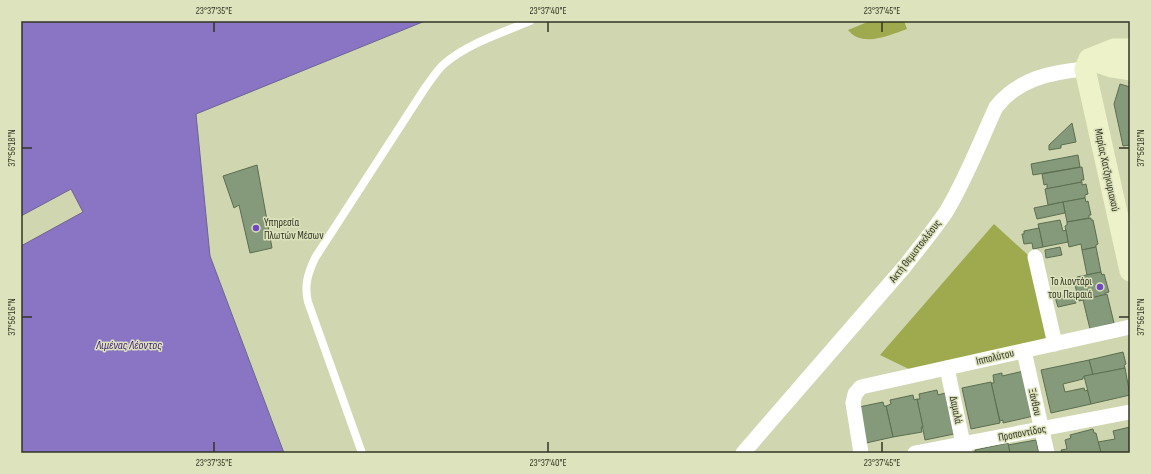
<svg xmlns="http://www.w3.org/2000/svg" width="1151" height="474" viewBox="0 0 1151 474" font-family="'Sofia Sans Condensed',sans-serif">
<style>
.green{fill:#9fa94d}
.water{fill:#8975c4;stroke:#6f6294}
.building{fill:#859a7a;stroke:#5b6e50}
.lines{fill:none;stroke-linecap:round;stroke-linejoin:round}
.lane{stroke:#fff;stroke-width:8}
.street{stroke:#fff;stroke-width:15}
.secondary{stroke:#eef2c9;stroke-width:21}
.ticks{fill:none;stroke:#323425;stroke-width:1.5}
.poi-dot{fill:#7048c1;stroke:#dde3bc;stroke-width:1.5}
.labels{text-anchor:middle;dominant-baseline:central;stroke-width:3;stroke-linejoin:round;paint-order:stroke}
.street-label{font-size:11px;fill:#323425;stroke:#dde3bc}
.poi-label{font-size:11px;fill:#323425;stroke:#dde3bc;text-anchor:start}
.water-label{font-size:12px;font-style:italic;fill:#3f1a79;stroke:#dde3bc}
.neatline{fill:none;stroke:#323425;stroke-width:1.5}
.ticks-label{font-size:10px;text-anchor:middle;fill:#323425}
</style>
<rect width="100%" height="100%" fill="#d0d6af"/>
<g class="green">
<path d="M870,21H904L907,29C890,35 862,48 848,30Z"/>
<polygon points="994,224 1028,255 1048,339 913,371 880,355"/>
</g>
<polygon class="water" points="21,21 425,21 196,114 210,256 284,453 21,453 21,246 83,212 71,189 21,216"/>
<g class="building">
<polygon points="1120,84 1130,87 1130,145 1123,146 1114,104"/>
<polygon points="1072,123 1076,142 1061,145 1061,148 1049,150 1049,145"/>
<polygon points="1078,155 1080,167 1033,175 1031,164"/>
<polygon points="257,165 272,248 250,253 239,205 234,208 223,176"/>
<polygon points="1082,167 1084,180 1081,180 1082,182 1047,189 1047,184 1044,185 1042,174"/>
<polygon points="1082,182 1082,185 1086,184 1088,194 1085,195 1085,198 1048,205 1045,189"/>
<polygon points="1085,198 1086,202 1088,201 1091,215 1089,215 1089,218 1067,222 1063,202"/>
<polygon points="1063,202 1065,213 1037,219 1034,208"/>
<polygon points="1091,218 1091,220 1093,220 1098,244 1096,245 1096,247 1082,250 1081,244 1069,247 1065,226 1067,225 1067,222"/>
<polygon points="1060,220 1063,231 1066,230 1068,242 1043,247 1038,224"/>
<polygon points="1039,228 1043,247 1033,249 1032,243 1024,244 1022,234 1024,234 1024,231"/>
<polygon points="1060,247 1062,255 1046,258 1045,250"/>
<polygon points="1096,247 1101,272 1087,275 1082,250"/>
<polygon points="1101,272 1102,275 1104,274 1109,292 1105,293 1105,295 1079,301 1074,281 1077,280 1077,277"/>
<polygon points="1073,293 1076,303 1058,307 1055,297"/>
<polygon points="1107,294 1114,323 1090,329 1083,300"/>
<polygon points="1123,352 1126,364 1124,365 1125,368 1093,375 1089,360"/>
<polygon points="1089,360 1093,375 1083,377 1083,379 1063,384 1065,392 1084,388 1085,391 1088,390 1091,404 1051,413 1041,370"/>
<polygon points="1125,368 1130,395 1091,404 1084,376"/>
<polygon points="1024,371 1034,416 1003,423 1003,420 1000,421 991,383 994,383 993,375 1002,373 1002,376"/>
<polygon points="991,382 1000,423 971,429 962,388"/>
<polygon points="937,390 938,395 945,393 954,434 925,440 917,399 920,399 919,394"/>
<polygon points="913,395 914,400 917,399 923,427 921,427 922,432 893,437 886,406 891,404 890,400"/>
<polygon points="883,402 884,406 886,406 893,437 866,443 859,407"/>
<polygon points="1130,427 1130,453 1101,453 1098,442 1115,439 1113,431"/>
<polygon points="1093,429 1094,433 1096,433 1101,453 1062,453 1061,450 1067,449 1065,440 1071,438 1070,435"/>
<polygon points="1036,440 1039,453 1010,453 1008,445"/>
<polygon points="1008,443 1010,453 976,453 975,450"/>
</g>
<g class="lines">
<path class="lane" d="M362,453L308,302C304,285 308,273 315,258L425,88C431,80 437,70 444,64C468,43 502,33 530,21"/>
<g class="street">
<polyline points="1035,257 1055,344"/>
<polyline points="1024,351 1047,453"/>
<polyline points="947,368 965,453"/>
<path d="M743,453L905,266C919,248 933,231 946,212C966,179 980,142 996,107C1018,79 1051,72 1085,69"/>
<polyline points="861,453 853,403 855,394 861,387 1130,327"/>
<polyline points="915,453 1130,412"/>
</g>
<g class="secondary">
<polyline points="1130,49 1114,49 1089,59 1085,69 1130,271"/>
<polyline points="1089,59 1111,67 1130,70"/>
</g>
</g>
<path class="ticks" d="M214,22V32M548,22V32M882,22V32M22,148H32M1119,148H1129M22,317H32M1119,317H1129M214,442V452M548,442V452M882,442V452"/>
<g class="poi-dot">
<circle cx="256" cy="228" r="4"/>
<circle cx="1100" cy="287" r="4"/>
</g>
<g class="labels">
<g class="street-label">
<text transform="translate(1107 170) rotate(78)">Μαρίας Χατζηκυριακού</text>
<text transform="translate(915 251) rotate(-52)">Ακτή Θεμιστοκλέους</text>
<text transform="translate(995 357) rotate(-13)">Ιππολύτου</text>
<text transform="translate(1035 402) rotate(77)">Ξάνθου</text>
<text transform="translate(956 410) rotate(78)">Δαμαλά</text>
<text transform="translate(1022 433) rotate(-11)">Προποντίδος</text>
</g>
<g class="poi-label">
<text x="264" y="222">Υπηρεσία<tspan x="264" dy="13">Πλωτών Μέσων</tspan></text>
<text x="1092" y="281" text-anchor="end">Το λιοντάρι<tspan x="1092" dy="13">του Πειραιά</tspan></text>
</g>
<g class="water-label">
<text x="129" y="345">Λιμένας Λέοντος</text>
</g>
</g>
<rect width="1151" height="474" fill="none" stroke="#dde3bc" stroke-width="44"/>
<rect x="22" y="22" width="1107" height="430" class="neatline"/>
<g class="ticks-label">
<text x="214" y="14">23°37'35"E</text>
<text x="548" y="14">23°37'40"E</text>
<text x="882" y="14">23°37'45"E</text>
<text transform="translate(11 148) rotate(-90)" y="4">37°56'18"N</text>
<text transform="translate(1140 148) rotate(-90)" y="4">37°56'18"N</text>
<text transform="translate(11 317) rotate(-90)" y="4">37°56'16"N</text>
<text transform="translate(1140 317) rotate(-90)" y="4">37°56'16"N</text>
<text x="214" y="466">23°37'35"E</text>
<text x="548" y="466">23°37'40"E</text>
<text x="882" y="466">23°37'45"E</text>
</g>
</svg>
